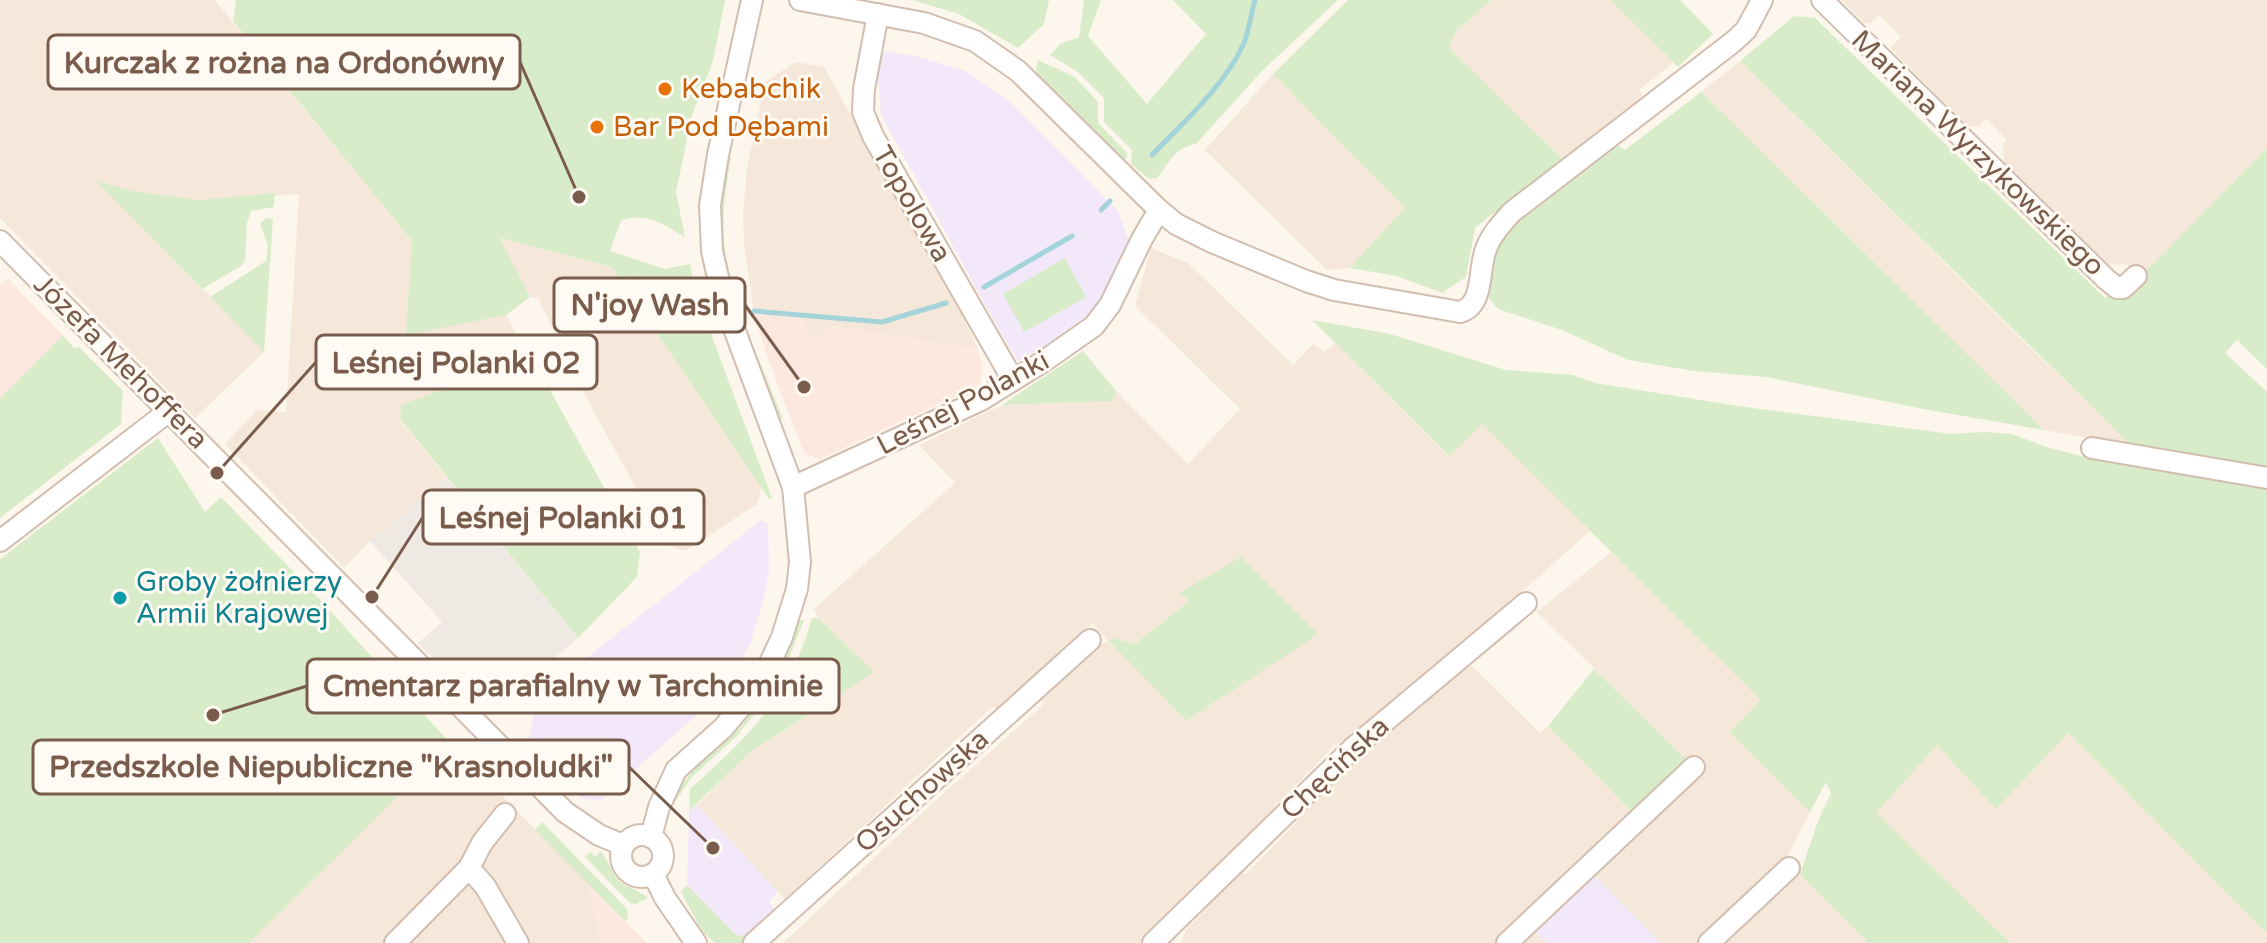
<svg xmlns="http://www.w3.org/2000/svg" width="2267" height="943" viewBox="0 0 2267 943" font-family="'Varela Round',sans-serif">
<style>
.residential{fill:#f5e8da;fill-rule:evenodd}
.commercial{fill:#fde8e0}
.industrial{fill:#efe9e4}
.education{fill:#f3e8fa}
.green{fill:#d8ecc9}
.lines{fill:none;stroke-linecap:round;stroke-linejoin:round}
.stream{stroke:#a5d3da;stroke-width:5}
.minor-casing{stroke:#d1beb0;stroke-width:24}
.minor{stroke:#fff;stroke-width:20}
.food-dot{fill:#e8710a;stroke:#fffaf3;stroke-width:3}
.culture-dot{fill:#0f9aa8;stroke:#fffaf3;stroke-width:3}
.labels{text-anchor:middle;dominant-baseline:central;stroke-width:6;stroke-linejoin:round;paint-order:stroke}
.food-label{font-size:28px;fill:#c56008;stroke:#fffaf3;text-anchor:start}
.street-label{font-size:28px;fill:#7a5c4d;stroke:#fffaf3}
.culture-label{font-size:28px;fill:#0d838f;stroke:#fffaf3;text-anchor:start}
.leader{fill:none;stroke:#7a5c4d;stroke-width:3}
.callout-dot{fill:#7a5c4d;stroke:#fffaf3;stroke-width:3}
.callout{fill:#fffaf3;stroke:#7a5c4d;stroke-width:3}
.callout-label{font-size:30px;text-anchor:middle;font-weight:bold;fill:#7a5c4d}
</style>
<rect width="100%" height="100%" fill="#fdf6ec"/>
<g class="residential">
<polygon points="0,0 215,0 412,241 407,334 506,315 524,349 531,356 401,406 400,420 447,478 370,541 344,568 225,444 257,410 286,412 299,194 200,200 132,191 97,181 264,352 195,418 0,218"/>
<polygon points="1491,0 1610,0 1673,63 1639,90 1643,96 1562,159 1449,48 1456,31"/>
<polygon points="1841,0 2265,0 2267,2 2267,148 2139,278 2126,264 2107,265 2004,162 2003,144 2007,140 1986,119 1979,126 1967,126 1892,50 1891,47 1901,37 1879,15 1870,23 1864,23"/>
<polygon points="1740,61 2010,328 2132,446 2044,430 1989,377 1701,92"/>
<polygon points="796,62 824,67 958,307 978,349 833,326 816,343 754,313 744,244 743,214 747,168 765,82"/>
<polygon points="1273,74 1405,208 1349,268 1327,270 1205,150"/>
<polygon points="499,238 612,267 760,484 761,490 757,504 685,551 668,546 556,343 557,336 538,298 530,297"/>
<path d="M1151,248L1188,263L1293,365L1313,344L1324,352L1335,343L1448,456L1482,423L1590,531L1519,594L1342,743L1336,744L1141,943H783L936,800L1044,704L1038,696L1092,649L1108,641L1093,623L996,709L992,707L785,899L778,892L697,805L752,751L874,672L818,618L814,609L955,483L919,445L1002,405L1113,401L1116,391L1188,464L1240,409L1135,306ZM1180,594L1317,633L1186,721L1113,638L1135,644L1189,601Z"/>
<polygon points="1611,552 1762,700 1729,732 1810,812 1786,859 1696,943 1522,943 1702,775 1537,612"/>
<polygon points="1469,663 1540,733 1548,726 1633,813 1496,943 1181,943 1186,930 1241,872 1245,875 1298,821 1294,817 1356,756"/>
<polygon points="2068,733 2267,933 2267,943 2010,943 1875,813 1937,745 1996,808"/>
<polygon points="451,744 588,883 601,943 248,943"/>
<polygon points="1800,874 1869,943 1726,943"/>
</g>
<g class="commercial">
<polygon points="8,279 63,335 0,398 0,285"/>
<polygon points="754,313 802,318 816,342 818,337 832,326 978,349 983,368 980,385 820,459 804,453 767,356"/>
<polygon points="588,883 609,905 647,943 601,943"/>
</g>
<polygon class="industrial" points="447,478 578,638 506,698 486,704 454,679 418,643 442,622 370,541"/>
<g class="education">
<polygon points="882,51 919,57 965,71 1008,100 1118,211 1128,239 1132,242 1102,304 1086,322 1018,361 998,328 881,115 878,79"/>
<polygon points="761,520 768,524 769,572 763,601 751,641 727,688 601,800 583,799 574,790 566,792 526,750 534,713 541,694"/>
<polygon points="697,805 778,892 769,901 775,910 749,936 736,935 687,885 689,811"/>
<polygon points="1595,876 1661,943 1547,943 1535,932"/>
</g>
<g class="green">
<path d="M236,0H725L713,61L692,115L676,192L685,237C663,225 646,211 621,221L610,251L665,269L690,264L694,288L706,321L700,324L703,334L710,331L772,498L769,499L612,267L500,238L530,297L506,315L406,335L412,241L233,21Z"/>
<polygon points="912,0 1049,0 1044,24 1018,48 959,14"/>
<path d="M1084,0H1101L1088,36L1147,104L1206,34L1173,0H1338L1262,71L1196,144C1175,147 1169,163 1157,178L1149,179L1131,164L1132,150L1104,122V98L1078,72L1050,55L1060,44L1079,37Z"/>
<polygon points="1348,0 1491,0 1456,31 1449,48 1562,159 1475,228 1466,277 1442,293 1397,276 1349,268 1405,208 1273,74"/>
<polygon points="1610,0 1680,0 1713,34 1678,67"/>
<polygon points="1794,16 1815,18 2105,298 2108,294 2133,291 2139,278 2267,148 2267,369 2237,340 2225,353 2267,392 2267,470 2132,446 1740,61"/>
<polygon points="1038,60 1075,77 1098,102 1098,123 1127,153 1125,165 1037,76 1036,67"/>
<path d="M1701,92L2044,430L1923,409L1766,377L1694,371L1628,360L1562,330L1498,309L1489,299C1489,283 1490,266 1497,251C1515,211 1582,171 1617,145L1625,150Z"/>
<path d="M729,156L731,157C726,188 721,217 725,249C732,303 763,367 783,419H781C770,400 763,377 755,356C732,294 703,221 729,156Z"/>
<polygon points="95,180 132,191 200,200 275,193 274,207 251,211 247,223 245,261 241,266 202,289"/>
<polygon points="266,218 273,219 264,352 210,297 266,261 268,245 260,224"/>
<polygon points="1065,258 1086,297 1024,332 1003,294"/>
<polygon points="1312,320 1390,334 1506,370 1573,375 1595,383 1738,406 1951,434 1985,432 2012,434 2049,448 2089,458 2267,489 2267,933 2068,733 1996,809 1937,745 1876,813 2010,943 1869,943 1800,874 1818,821 1831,793 1826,782 1810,812 1729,732 1761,700 1482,424 1449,456"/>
<polygon points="63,335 74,348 79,347 123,391 121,424 0,518 0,398"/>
<polygon points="1083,351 1116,391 1113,401 1002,405"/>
<polygon points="531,356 640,552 637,577 578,638 400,419 401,405"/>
<polygon points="158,438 205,512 221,497 313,592 451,744 249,943 0,943 0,559"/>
<polygon points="1241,557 1318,634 1186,721 1109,641 1113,638 1135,644 1189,601 1180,593"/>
<path d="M812,618H818L874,672L752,751L689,811L690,789C750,734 788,701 812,618Z"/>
<path d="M800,620H804L785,668L764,702L737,736L692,777L673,805C683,769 719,751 742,725C769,693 786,659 800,620Z"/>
<polygon points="1594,669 1688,761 1633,813 1548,726"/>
<polygon points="542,822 627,909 628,917 625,921 535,830"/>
<path d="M600,851C609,860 610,871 618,880C627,888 639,890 648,898L636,904L630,903L585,857L590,852L596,857Z"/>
<polygon points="687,885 736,935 749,936 742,943 715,943 702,931 681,892"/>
</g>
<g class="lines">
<g class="stream">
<path d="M1152,155C1183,123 1226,84 1244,43C1249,30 1251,14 1255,0"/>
<polyline points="1101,210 1110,201"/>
<polyline points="638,279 685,286"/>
<polyline points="984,287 1072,236"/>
<polyline points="754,311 882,322 946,303"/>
</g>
<defs>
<g id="minor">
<path d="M800,0L924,23L975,41L1018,71L1159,210L1176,224L1212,242L1306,281L1334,290L1460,312C1485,305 1478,268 1486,249C1491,235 1502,223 1512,212L1733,42L1746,30L1762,0"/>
<polyline points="1822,0 2106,279 2117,288 2123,288 2136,276"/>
<polyline points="878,14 864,89 863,112 873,136 1013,380"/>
<polyline points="0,241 565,812 599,835 623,845"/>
<polyline points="2092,448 2267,478"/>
<polyline points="793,487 981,400 1044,361 1094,326 1110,305 1142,239 1159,210"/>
<polyline points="0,541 169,411"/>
<circle cx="642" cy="856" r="21"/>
<polyline points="651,837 659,807 676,770 723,728 760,684 782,637 797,589 800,562 793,487 723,299 712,251 710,205 718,155 752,0"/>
<polyline points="469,868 485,886 518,943"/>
<polyline points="653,874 665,898 696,943"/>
<polyline points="395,943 469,868 482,843 505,814"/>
<polyline points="754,943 1090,640"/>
<polyline points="1153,943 1353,748 1526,603"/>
<polyline points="1507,943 1694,767"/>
<polyline points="1709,943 1789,868"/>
</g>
</defs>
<use href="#minor" class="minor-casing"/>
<use href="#minor" class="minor"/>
</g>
<g class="food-dot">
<circle cx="665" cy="89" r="8"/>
<circle cx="597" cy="127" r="8"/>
</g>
<circle class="culture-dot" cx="120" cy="598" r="8"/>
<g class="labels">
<g class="food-label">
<text x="681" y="89">Kebabchik</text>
<text x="613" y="127">Bar Pod Dębami</text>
</g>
<g class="street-label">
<text transform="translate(1978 153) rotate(44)">Mariana Wyrzykowskiego</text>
<text transform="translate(912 204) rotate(60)">Topolowa</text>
<text transform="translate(121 362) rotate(45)">Józefa Mehoffera</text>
<text transform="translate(963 403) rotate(-28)">Leśnej Polanki</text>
<text transform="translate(1335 768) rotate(-43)">Chęcińska</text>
<text transform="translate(922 791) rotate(-42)">Osuchowska</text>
</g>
<g class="culture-label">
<text x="136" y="582">Groby żołnierzy<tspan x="136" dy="32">Armii Krajowej</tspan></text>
</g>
</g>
<path class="leader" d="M579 197L520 62M804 387L745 305M217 473L316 362M372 597L423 517M213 715L307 686M713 848L629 767"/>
<g class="callout-dot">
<circle cx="579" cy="197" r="8"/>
<circle cx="804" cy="387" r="8"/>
<circle cx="217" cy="473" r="8"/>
<circle cx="372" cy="597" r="8"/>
<circle cx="213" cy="715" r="8"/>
<circle cx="713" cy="848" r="8"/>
</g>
<g class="callout">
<rect x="48" y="35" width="472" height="54" rx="8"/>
<rect x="554" y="278" width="191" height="54" rx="8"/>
<rect x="316" y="335" width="281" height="54" rx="8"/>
<rect x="423" y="490" width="281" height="54" rx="8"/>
<rect x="307" y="659" width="532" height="54" rx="8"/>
<rect x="33" y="740" width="596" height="54" rx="8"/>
</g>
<g class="callout-label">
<text x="284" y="73">Kurczak z rożna na Ordonówny</text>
<text x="650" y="315">N'joy Wash</text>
<text x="456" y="373">Leśnej Polanki 02</text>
<text x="563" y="528">Leśnej Polanki 01</text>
<text x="573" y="696">Cmentarz parafialny w Tarchominie</text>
<text x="331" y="777">Przedszkole Niepubliczne "Krasnoludki"</text>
</g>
</svg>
